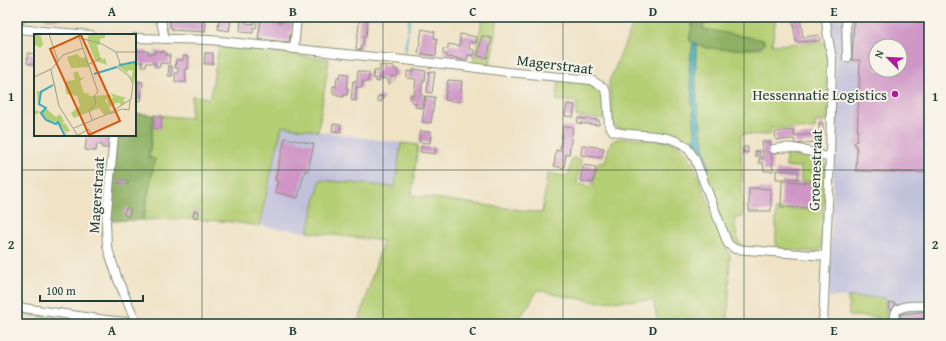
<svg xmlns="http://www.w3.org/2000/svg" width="946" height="341" viewBox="0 0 946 341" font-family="'Gentium Book Plus',serif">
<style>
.industrial{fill:#c2c1dc;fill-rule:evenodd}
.green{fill:#b4ce73;stroke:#6a8654}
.forest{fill:#8fb165;stroke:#57774c}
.water{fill:#3caaba;stroke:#2e7477}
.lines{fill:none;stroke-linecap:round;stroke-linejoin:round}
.stream{stroke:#3caaba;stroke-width:2}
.building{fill:#cf95c6;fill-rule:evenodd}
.minor-casing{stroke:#87907c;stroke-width:10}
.minor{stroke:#fff;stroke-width:8}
.grid{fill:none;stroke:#1f3d34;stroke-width:1;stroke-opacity:0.55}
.poi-dot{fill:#b5179e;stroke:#f7f3e8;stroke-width:1.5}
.labels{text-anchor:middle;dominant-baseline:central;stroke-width:4;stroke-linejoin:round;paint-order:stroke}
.street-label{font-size:15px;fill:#1f3d34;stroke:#f7f3e8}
.poi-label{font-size:15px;fill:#1f3d34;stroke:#f7f3e8;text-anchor:end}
.inset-river{fill:none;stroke:#3caaba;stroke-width:2}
.inset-road{fill:none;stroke:#9ca08b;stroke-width:1}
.view{fill:#d45610;fill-opacity:0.15;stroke:#d45610;stroke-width:2}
.inset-edge{fill:none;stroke:#1f3d34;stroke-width:2}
.neatline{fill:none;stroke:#1f3d34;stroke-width:1.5}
.grid-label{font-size:13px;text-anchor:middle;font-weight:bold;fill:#1f3d34}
</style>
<rect width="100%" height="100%" fill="#f7f3e8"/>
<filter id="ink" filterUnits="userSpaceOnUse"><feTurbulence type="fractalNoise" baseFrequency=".025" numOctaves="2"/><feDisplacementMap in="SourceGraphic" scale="8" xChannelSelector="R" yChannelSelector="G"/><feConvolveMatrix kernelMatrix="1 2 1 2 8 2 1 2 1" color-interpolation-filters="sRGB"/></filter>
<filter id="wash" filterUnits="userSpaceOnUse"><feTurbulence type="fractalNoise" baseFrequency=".012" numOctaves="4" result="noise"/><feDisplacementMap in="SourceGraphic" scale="16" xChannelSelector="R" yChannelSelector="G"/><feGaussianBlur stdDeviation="0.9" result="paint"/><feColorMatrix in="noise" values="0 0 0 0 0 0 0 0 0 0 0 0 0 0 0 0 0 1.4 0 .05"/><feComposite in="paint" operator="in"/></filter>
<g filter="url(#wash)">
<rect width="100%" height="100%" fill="#efe2c5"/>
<g class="industrial">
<path d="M831,17H929V324H887L885,298L829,297L836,100L835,58L830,37ZM876,46H900V70H876Z"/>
<polygon points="282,126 401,143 395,187 320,180 308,232 259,226"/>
</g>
<g class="green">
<polygon points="483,17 498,17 490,65 473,63"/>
<path d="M636,17H694L690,35V41L693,42L689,67L695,134C690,147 702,159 709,170C701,128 692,87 697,44L706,48L756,49L762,47L764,44V40L702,29L705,17H776L772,45L825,42L829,55L828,121L815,122V129L771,128L770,135L741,134L743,217L735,218C736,227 735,241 743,247H737L729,241L690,147L623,129L616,127L613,123L609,82Z"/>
<polygon points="219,46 329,59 318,131 282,126 259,226 233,222 191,219 143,220 155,159 149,158 154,115 190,118 192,96 210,98"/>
<path d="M559,80C571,82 597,80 602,93C605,101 605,110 605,119L576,116L577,102L556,100Z"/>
<path d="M638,138L670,142L683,149L688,155L697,173L730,256L728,324H658L653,300L598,302L562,296L538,290L516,324H358L383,241L308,232L320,180L395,187L401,143L418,145L412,195L542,213L547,174L568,176L572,158L581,159L577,184L592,186L598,162L605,163C611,135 611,139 638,138Z"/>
<polygon points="786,150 795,151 823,160 826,163 822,246 820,250 817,252 779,249 776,247 776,209 816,209 816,182 801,181 801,167 786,167"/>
<polygon points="848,297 885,298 887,324 878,324 877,317 849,316"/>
<path d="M17,312C46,315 75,322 105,324H72L36,316L17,315Z"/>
</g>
<g class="forest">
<path d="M694,17H705L703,29L764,40V44C758,51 714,50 705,47C700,46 695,43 690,41V35Z"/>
<polygon points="135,113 154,115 149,158 155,159 143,220 110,221 116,135 135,135"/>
</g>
<path class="water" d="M693,42L697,44C692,87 701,129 709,170L705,171L693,143L695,134L689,67Z"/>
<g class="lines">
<polyline class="stream" points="405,52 410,17"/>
</g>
<g id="blocks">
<g class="building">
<polygon points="45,17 59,17 59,20 45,19"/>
<polygon points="99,17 115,17 115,19 106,19 106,21 99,21"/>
<polygon points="181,17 204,18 204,22 206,23 205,32 172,30 172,28 170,27 170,19 181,20"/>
<polygon points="216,17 227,17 227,19 231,20 229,31 218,29 219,20 216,19"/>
<polygon points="256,17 279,17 278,22 283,22 285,20 293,19 293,23 291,23 292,29 291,34 290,34 289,42 258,39 261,20 256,19"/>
<polygon points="360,17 368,17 366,37 364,36 363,46 361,45 361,50 356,49"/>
<polygon points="792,17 800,17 803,37 819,35 820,41 796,42"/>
<path d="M854,17H929V173L856,171L857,148L854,143L857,141L860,60H852ZM876,46H900V70H876Z"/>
<polygon points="241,19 247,19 246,23 254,24 254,21 257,21 256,28 253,27 253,33 240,32"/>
<polygon points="422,29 435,32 434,38 437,39 436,56 418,53"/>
<polygon points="460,34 477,37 476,43 470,42 469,49 474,50 474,56 468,55 467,60 457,59 457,58 447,57 447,54 443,54 443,49 448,49 448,44 460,46"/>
<polygon points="482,36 492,38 487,58 478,56"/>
<polygon points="137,51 148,51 148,54 155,54 155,51 166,52 166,55 170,55 169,64 160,63 160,67 155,67 155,63 146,63 146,66 142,66 142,62 135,62 135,54 137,54"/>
<polygon points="28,53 35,54 35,65 27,63"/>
<polygon points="205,53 213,53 213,64 204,64"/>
<polygon points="183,56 188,57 188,69 185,69 186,82 175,82 175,73 178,73 178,68 175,68 176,60 183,60"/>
<polygon points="380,65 394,67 395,70 398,70 397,77 391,76 390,84 388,83 388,79 379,78 379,82 375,81 376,79 373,78 374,71 380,71"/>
<polygon points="169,66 172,66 172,76 168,76"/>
<polygon points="413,69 426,71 425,81 423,80 421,96 425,96 423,108 415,107 416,103 412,102 412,100 410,100 411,94 414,95 416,79 407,78 407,71 413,72"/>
<polygon points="358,71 369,73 368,82 362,81 362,88 356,87 356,101 351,100 353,81 357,82"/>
<polygon points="429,71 435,72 432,93 427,92"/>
<polygon points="341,73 349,74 346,88 348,88 347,95 344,95 344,97 338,96 338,94 333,94 333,86 336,87 337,77 340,77"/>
<polygon points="448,80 462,81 460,102 445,100"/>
<polygon points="135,81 143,82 141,101 135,100"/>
<polygon points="378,96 384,97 383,100 381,100 381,102 377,101"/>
<polygon points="426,96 435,97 431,123 422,122"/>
<polygon points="567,104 575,105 573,117 565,116"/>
<polygon points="154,115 162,116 161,129 153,128"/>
<polygon points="578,118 599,120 599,125 577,123"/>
<rect x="819" y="123" width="4" height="8"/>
<polygon points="333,124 341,125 340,132 332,131"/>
<polygon points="563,126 573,127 569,154 566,154 564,168 554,166 556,150 560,151"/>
<polygon points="794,130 794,136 815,134 815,142 795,144 794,139 776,140 775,132"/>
<polygon points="420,131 431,132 430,143 419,142"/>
<polygon points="87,135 102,136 102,135 110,135 110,148 102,148 102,145 97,144 96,151 85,150"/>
<polygon points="285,138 314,144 308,171 305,170 298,198 275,192 278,181 275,180"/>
<polygon points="762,142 770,142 773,171 764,171 763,163 759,163 759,158 763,158"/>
<polygon points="582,145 604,148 602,158 581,155"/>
<polygon points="421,146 436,148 435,154 420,152"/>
<polygon points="743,147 748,147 748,153 743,152"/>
<rect x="755" y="151" width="5" height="5"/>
<polygon points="583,165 596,167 593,183 580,181"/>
<polygon points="776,170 798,171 798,179 776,179"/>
<polygon points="119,180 128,180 128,184 118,183"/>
<polygon points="782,181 815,183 814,208 781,207"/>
<polygon points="749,188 771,189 771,211 749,211"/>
<polygon points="127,207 131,210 128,217 123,214"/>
<polygon points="194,211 199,211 198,218 193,217"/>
<polygon points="889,303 895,303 895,309 890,310"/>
<polygon points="929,311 929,324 901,324 900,314"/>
</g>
</g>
</g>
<g filter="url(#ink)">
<use href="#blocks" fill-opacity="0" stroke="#87907c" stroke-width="1"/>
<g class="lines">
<defs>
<g id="minor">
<polyline points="160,17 165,39"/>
<polyline points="846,17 847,58"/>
<polyline points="17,24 22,17"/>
<polyline points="17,29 91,35"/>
<path d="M135,38L210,40L462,66L508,72L591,80L604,88L607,94L609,125L613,131C636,138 665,131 685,146C689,149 692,155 695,159L728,244L735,249L826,256"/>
<polyline points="294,49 297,17"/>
<polyline points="114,135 106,222 107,246 118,280 137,324"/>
<path d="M774,149C794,144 811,153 830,158"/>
<polyline points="17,307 106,320 136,323"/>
<polyline points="823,324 830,158 832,59 827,31 826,17"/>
<path d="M895,324C895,321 894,317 895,314C898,303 920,306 929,306"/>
</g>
</defs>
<use href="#minor" class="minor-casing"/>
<use href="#minor" class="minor"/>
</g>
</g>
<path class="grid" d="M202,17V324M383,17V324M563,17V324M744,17V324M17,170H929"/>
<circle class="poi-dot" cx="895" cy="94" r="4"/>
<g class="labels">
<g class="street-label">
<text transform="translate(555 64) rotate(7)">Magerstraat</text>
<text transform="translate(815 170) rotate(-88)">Groenestraat</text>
<text transform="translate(96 195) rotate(-86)">Magerstraat</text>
</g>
<g class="poi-label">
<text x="887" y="94">Hessennatie Logistics</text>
</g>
</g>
<g transform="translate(34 34)">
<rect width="102" height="102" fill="#efe2c5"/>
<path d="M0,0L7,2L9,11L6,14L0,10ZM49,0H71V4L66,5V11H63L67,26L71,24L73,31L61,27L53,6L55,0ZM43,20L47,24L52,23L55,33L37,34L33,23ZM100,28L102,35L100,50L97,44L99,37L94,36L93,39L84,32L79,35L63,39L78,35L86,30ZM15,36H16L21,50L23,60L20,51L7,58L5,69L22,83L26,80L30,87L28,90L31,89L36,97L32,98L34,102L24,88L14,87L7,78L0,81V76L7,78L11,74L4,71L3,57H6L0,48L6,57L20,50L16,36L0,44ZM44,37L46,44L51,43L46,47L50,59L56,60L54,62L77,61V64L71,66L74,72L73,66L79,64L78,61L76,59L92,64L89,66L91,68L87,72L86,69H81V71L75,73L77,78L70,81L65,74L40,84L37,79L46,72L43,62L32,60L31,47L41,46L39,39Z" fill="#b4ce73"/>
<path class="inset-river" d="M86,31L100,28L102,31M60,40L83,33M19,51L7,58L5,70L12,74L7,79L12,86L22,90L24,88L31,102"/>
<path class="inset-road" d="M15,0L24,27M44,0L64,58L60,62L62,69L55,77L58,86M45,4L66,9L82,18H102M55,30L68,24M0,43L17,35M76,80L88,75L95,76L96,66M40,94L76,79L97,65L99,50L95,42L84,34L86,29L82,18M44,101L55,95L59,102M44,102L25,72L17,36L29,21L49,14"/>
<path class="view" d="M47,1L86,87L55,101L16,15Z"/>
<rect width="102" height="102" class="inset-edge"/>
</g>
<rect width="946" height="341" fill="none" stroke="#f7f3e8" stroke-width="44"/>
<g transform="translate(888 58) rotate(294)"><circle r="19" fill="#f7f3e8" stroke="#a1aaa0"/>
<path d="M0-3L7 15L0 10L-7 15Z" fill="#b5179e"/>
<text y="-6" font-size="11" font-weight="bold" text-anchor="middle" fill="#1f3d34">N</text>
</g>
<path d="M40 295v6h103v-6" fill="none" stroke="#1f3d34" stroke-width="2"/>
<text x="46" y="295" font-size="12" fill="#1f3d34" stroke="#f7f3e8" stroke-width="3" paint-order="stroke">100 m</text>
<rect x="22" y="22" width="902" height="297" class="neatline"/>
<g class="grid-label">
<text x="112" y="16">A</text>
<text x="293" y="16">B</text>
<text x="473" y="16">C</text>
<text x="653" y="16">D</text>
<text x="834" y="16">E</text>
<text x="11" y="101">1</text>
<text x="935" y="101">1</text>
<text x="11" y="249">2</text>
<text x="935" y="249">2</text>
<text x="112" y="335">A</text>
<text x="293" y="335">B</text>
<text x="473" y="335">C</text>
<text x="653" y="335">D</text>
<text x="834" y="335">E</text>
</g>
</svg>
